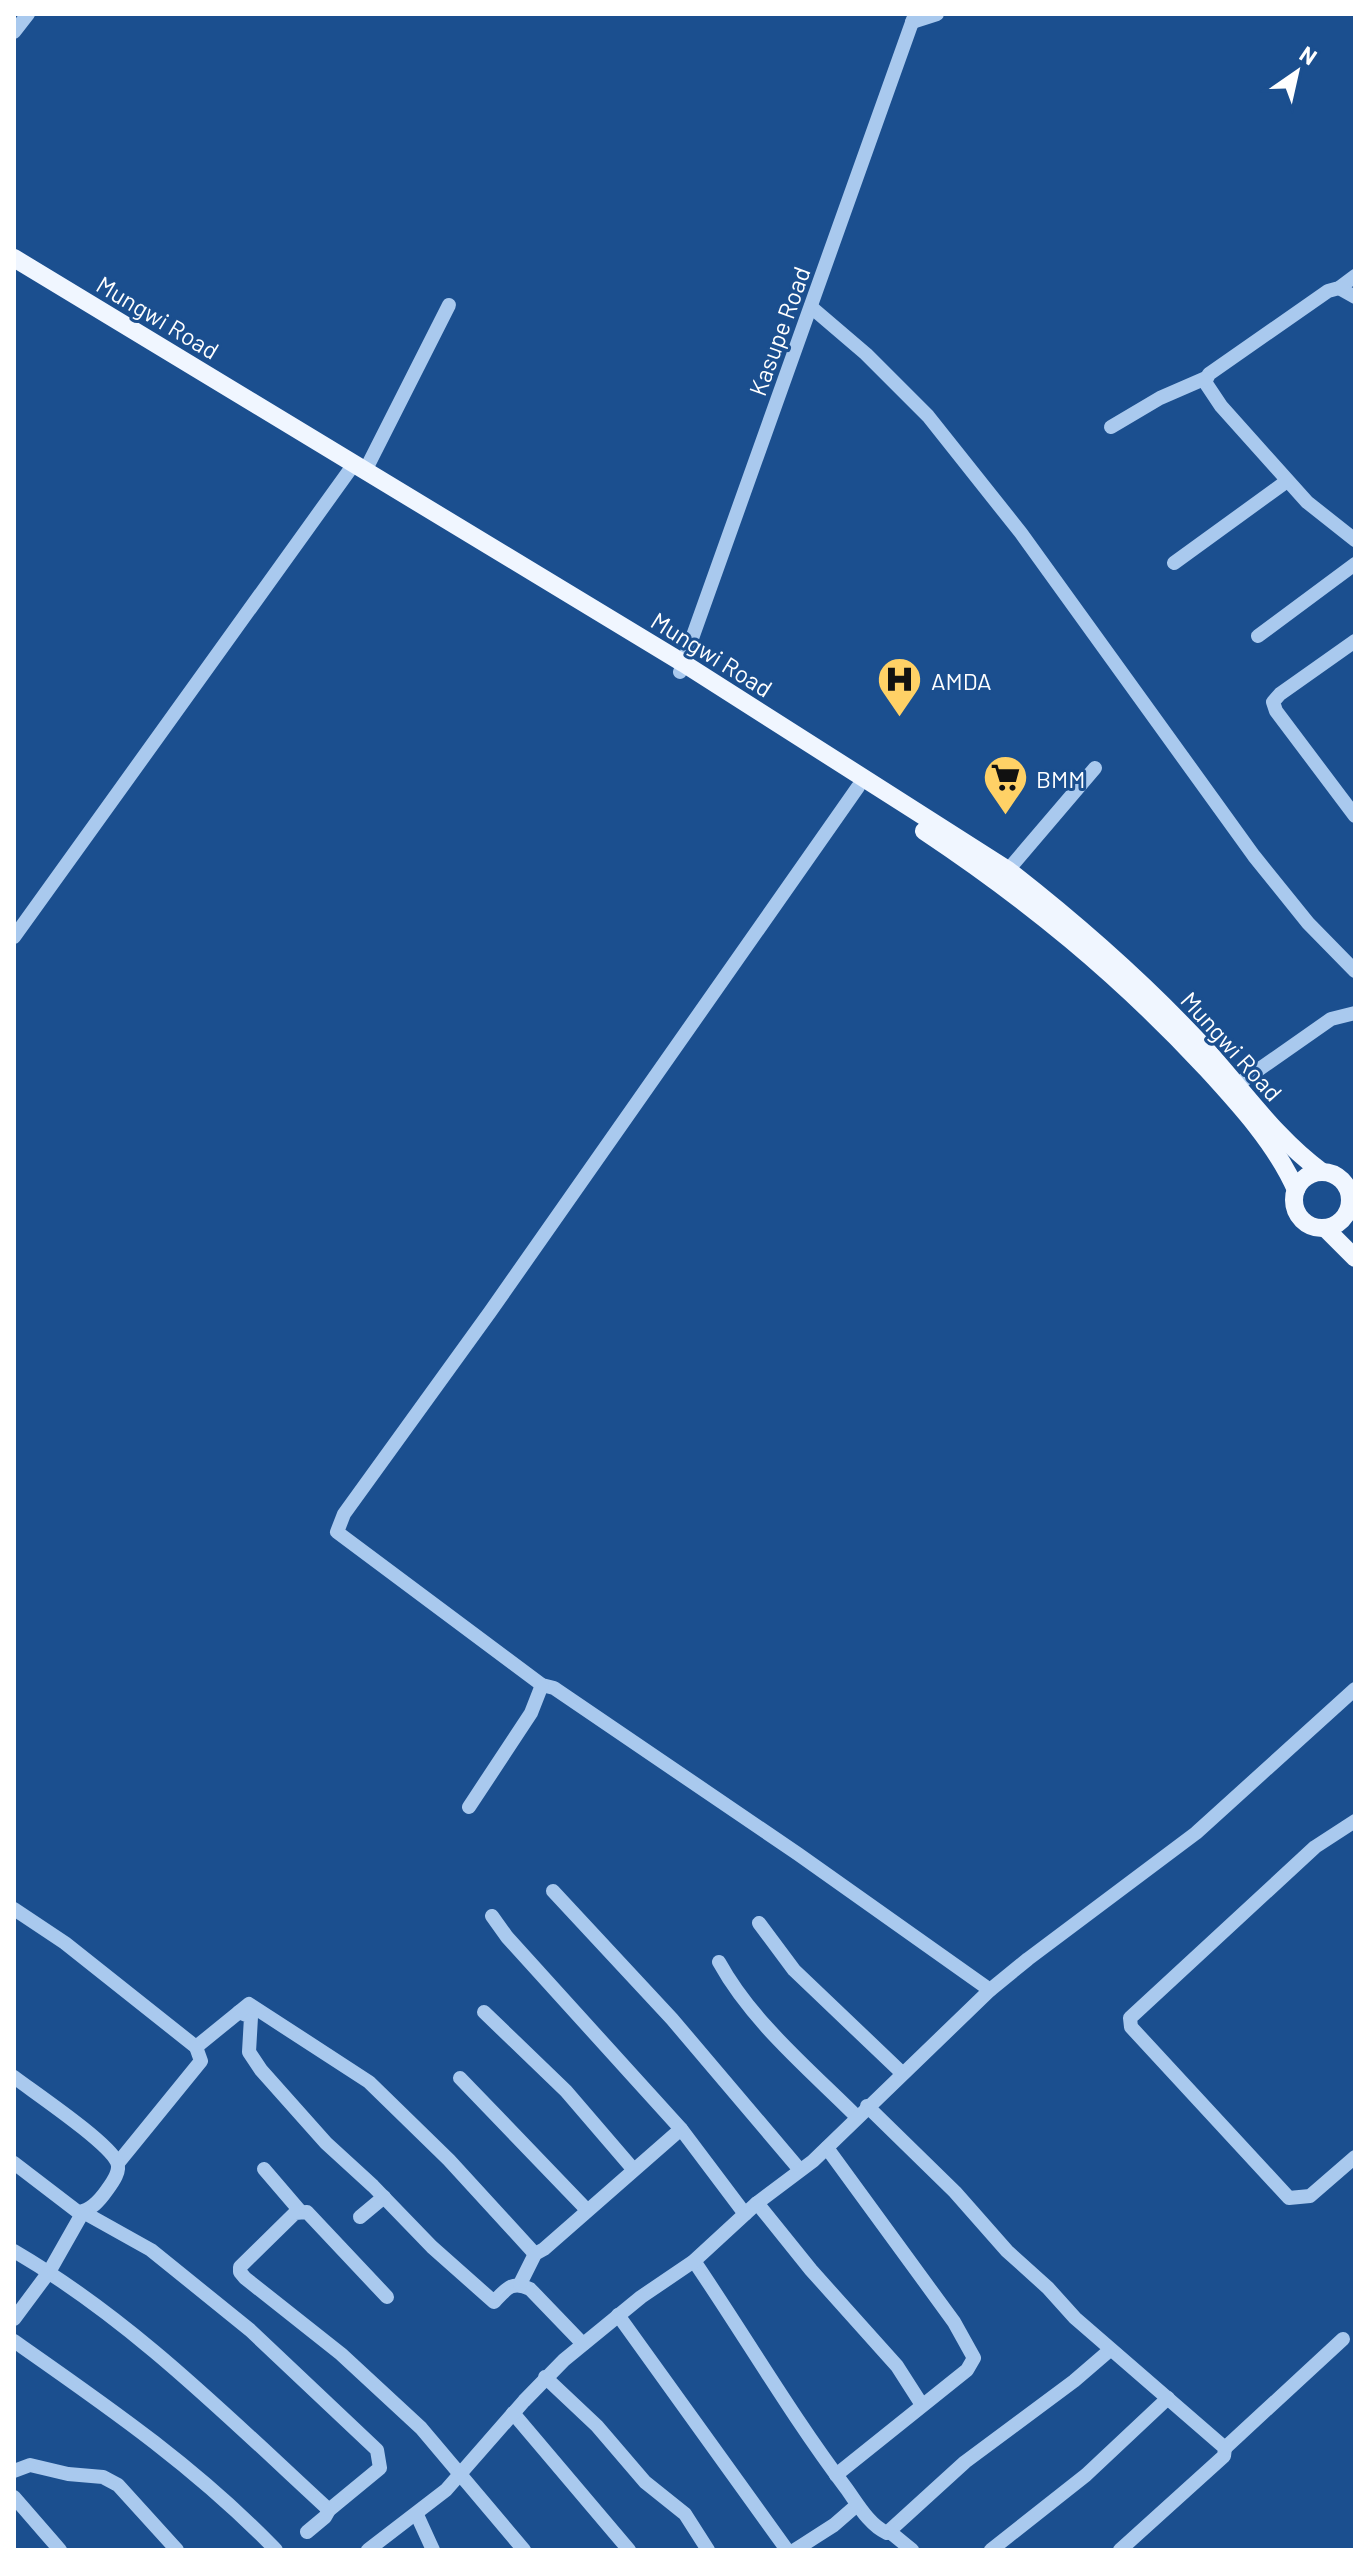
<svg xmlns="http://www.w3.org/2000/svg" width="1369" height="2564" viewBox="0 0 1369 2564" font-family="Barlow,sans-serif">
<style>
.lines{fill:none;stroke-linecap:round;stroke-linejoin:round}
.minor{stroke:#a9c9ee;stroke-width:14}
.major{stroke:#f0f6ff;stroke-width:18}
.labels{text-anchor:middle;dominant-baseline:central;stroke-width:6;stroke-linejoin:round;paint-order:stroke}
.street-label{font-size:24px;fill:#fff;stroke:#1b4f8f}
.poi-label{font-size:24px;fill:#fff;stroke:#1b4f8f;text-anchor:start}
</style>
<rect width="100%" height="100%" fill="#1b4f8f"/>
<g class="lines">
<g class="minor">
<polyline points="912,22 937,14"/>
<polyline points="14,32 28,14"/>
<polyline points="1355,276 1339,288 1328,291 1209,374 1205,382 1221,406 1307,502 1355,540"/>
<polyline points="1339,288 1355,297"/>
<polyline points="811,307 866,354 928,416 1021,533 1254,856 1308,923 1355,971"/>
<polyline points="1111,427 1160,398 1206,378"/>
<polyline points="365,471 449,305"/>
<polyline points="1174,563 1287,481"/>
<polyline points="1258,636 1355,564"/>
<polyline points="1355,641 1280,694 1273,702 1276,711 1355,816"/>
<polyline points="680,672 915,14"/>
<polyline points="858,787 490,1312 344,1514 337,1532 542,1685 554,1688 798,1854 990,1990"/>
<polyline points="1008,870 1095,768"/>
<polyline points="14,937 349,471"/>
<polyline points="1231,1089 1331,1019 1355,1013"/>
<polyline points="469,1807 531,1713 542,1685"/>
<polyline points="1355,1821 1315,1847 1130,2018 1131,2027 1289,2198 1310,2196 1355,2157"/>
<polyline points="553,1891 672,2019 800,2170"/>
<polyline points="14,1909 65,1943 196,2047 201,2061 118,2163"/>
<polyline points="492,1916 507,1937 681,2129 745,2214"/>
<polyline points="759,1923 794,1970 902,2073"/>
<path d="M719,1962C752,2022 809,2069 857,2117"/>
<path d="M239,2012L251,2017L249,2052L261,2070L326,2143L373,2186L432,2247L494,2302C506,2289 512,2280 530,2289L583,2344"/>
<polyline points="484,2012 566,2091 633,2169"/>
<polyline points="196,2047 249,2004 369,2082 449,2160 535,2254"/>
<path d="M14,2077C35,2093 108,2142 117,2162C121,2171 113,2182 107,2190C100,2200 91,2211 78,2212L14,2163"/>
<polyline points="460,2078 587,2210"/>
<polyline points="867,2106 955,2192 1007,2251 1048,2288 1075,2318 1225,2448 1224,2456 1120,2550"/>
<polyline points="827,2148 954,2322 974,2358 967,2370 836,2475"/>
<polyline points="264,2169 300,2211"/>
<polyline points="757,2203 811,2270 897,2366 922,2405"/>
<polyline points="360,2217 384,2197"/>
<path d="M14,2251C132,2320 229,2418 329,2510"/>
<path d="M694,2261C745,2336 791,2415 846,2488C857,2503 869,2525 887,2533L965,2462L1074,2381L1110,2350"/>
<polyline points="520,2284 535,2254 544,2249 681,2129"/>
<polyline points="387,2297 307,2212 295,2213 240,2267 240,2272 245,2278 341,2354 421,2428 524,2550"/>
<polyline points="618,2315 787,2550"/>
<polyline points="14,2319 49,2272 83,2212 151,2250 250,2330 377,2450 380,2468 329,2510 325,2517 307,2532"/>
<path d="M14,2341C107,2406 197,2468 276,2550"/>
<polyline points="545,2377 597,2426 645,2482 685,2514 708,2550"/>
<polyline points="513,2413 629,2550"/>
<polyline points="1225,2448 1343,2339"/>
<polyline points="14,2471 30,2465 68,2474 103,2477 118,2485 177,2550"/>
<polyline points="14,2497 60,2550"/>
<polyline points="417,2515 433,2550"/>
<polyline points="890,2532 912,2550"/>
<polyline points="368,2550 446,2490 524,2401 564,2360 641,2297 694,2261 757,2203 813,2161 990,1990 1028,1959 1196,1833 1355,1689"/>
<polyline points="795,2550 834,2525 857,2505"/>
<polyline points="991,2550 1086,2475 1168,2398"/>
</g>
<g class="major">
<path d="M14,258L683,663L1008,870C1076,923 1141,980 1200,1043C1241,1087 1273,1136 1322,1172"/>
<path d="M924,831C1029,901 1118,974 1205,1067C1238,1103 1276,1144 1296,1190"/>
<circle cx="1322" cy="1200" r="28"/>
<polyline points="1325,1228 1355,1258"/>
</g>
</g>
<defs>
<symbol id="hospital-pin" viewBox="-11 -11 22 30"><path d="M0 17L-7.5 6A9.5 9.5 0 1 1 7.5 6Z" fill="#ffd166" stroke="#1b4f8f"/><path d="M-5-5h3v3.5h4V-5h3V5h-3V1.5h-4V5h-3Z" fill="#111"/></symbol>
<symbol id="supermarket-pin" viewBox="-11 -11 22 30"><path d="M0 17L-7.5 6A9.5 9.5 0 1 1 7.5 6Z" fill="#ffd166" stroke="#1b4f8f"/><path d="M-6-5.5h2.5l.6 2H6L4.5 2H-2.5L-4.4-4H-6ZM-1.5 3.2a1.3 1.3 0 1 0 .1 0ZM3 3.2a1.3 1.3 0 1 0 .1 0Z" fill="#111"/></symbol>
</defs>
<g fill-rule="evenodd">
<use href="#hospital-pin" x="874" y="654" width="51" height="69"/>
<use href="#supermarket-pin" x="980" y="752" width="51" height="69"/>
</g>
<g class="labels">
<g class="street-label">
<text transform="translate(158 317) rotate(31)">Mungwi Road</text>
<text transform="translate(779 331) rotate(-70)">Kasupe Road</text>
<text transform="translate(712 654) rotate(32)">Mungwi Road</text>
<text transform="translate(1232 1046) rotate(48)">Mungwi Road</text>
</g>
<g class="poi-label">
<text x="931" y="680">AMDA</text>
<text x="1036" y="778">BMM</text>
</g>
</g>
<rect width="1369" height="2564" fill="none" stroke="#ffffff" stroke-width="32"/>
<g transform="translate(1297 72) rotate(34)" stroke="#1b4f8f" stroke-width="6" paint-order="stroke">
<path d="M0-6L14 30L0 20L-14 30Z" fill="#ffffff"/>
<text y="-12" font-size="22" font-weight="bold" text-anchor="middle" fill="#ffffff">N</text>
</g>
</svg>
